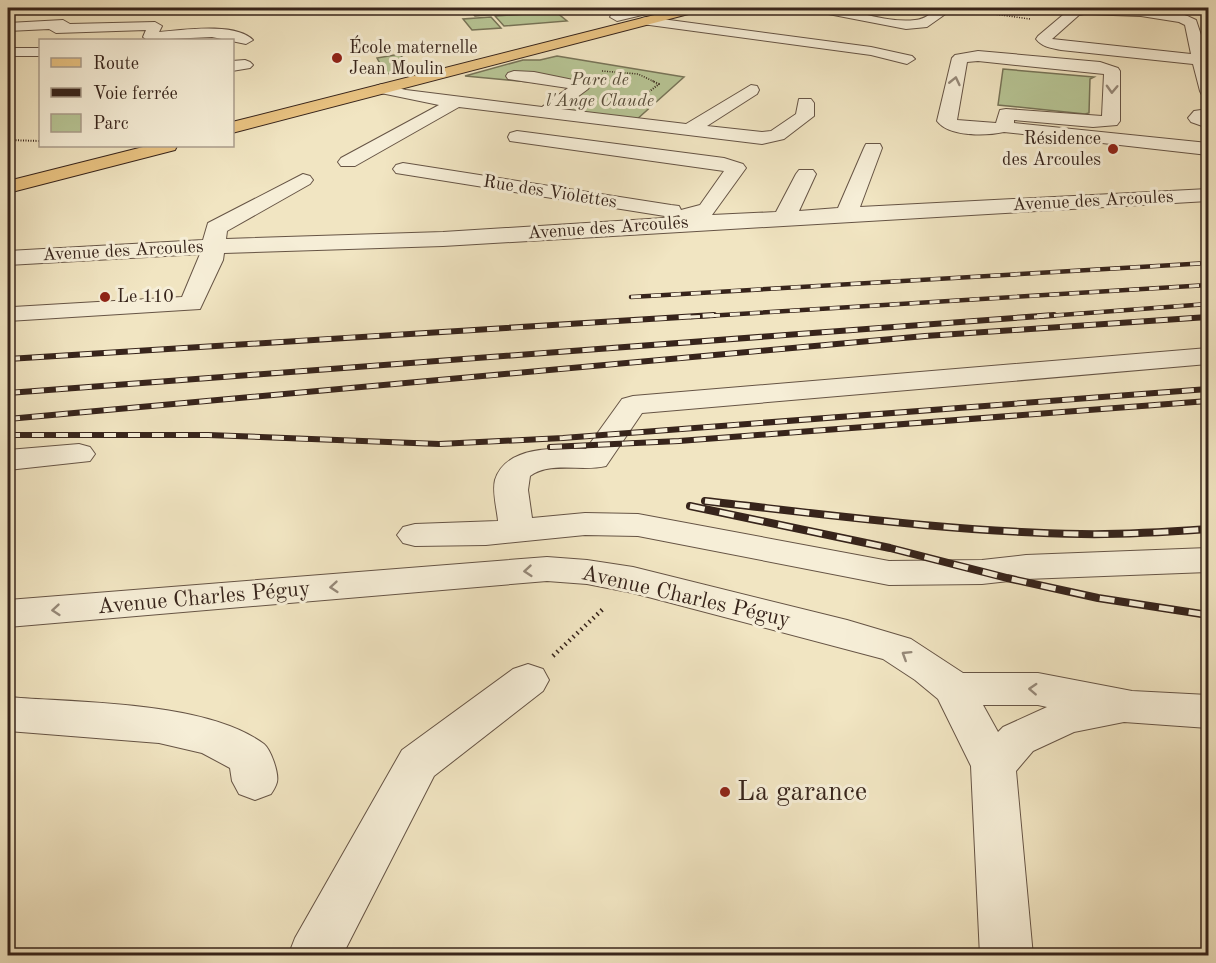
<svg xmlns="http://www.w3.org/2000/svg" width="1216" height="963" viewBox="0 0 1216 963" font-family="'Old Standard TT',serif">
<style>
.green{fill:#b7c595;stroke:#777458;stroke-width:1.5}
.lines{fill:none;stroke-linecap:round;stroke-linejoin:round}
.minor-casing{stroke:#665445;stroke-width:2}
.major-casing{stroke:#37241b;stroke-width:2}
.path-far2{stroke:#37241b;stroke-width:1.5;stroke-dasharray:1 1.5;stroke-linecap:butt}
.path-far1{stroke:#37241b;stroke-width:2;stroke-dasharray:1 1.5;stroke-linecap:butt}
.path{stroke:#37241b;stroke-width:4.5;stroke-dasharray:1.5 4;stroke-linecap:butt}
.minor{fill:#f6eed7;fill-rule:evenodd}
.major{fill:#e8c281;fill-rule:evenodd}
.rail-far2-casing{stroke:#37241b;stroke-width:4.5}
.rail-far1-casing{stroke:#37241b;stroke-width:6}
.rail-casing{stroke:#37241b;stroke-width:8}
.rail-far2{stroke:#f6eed7;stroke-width:3;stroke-dasharray:10;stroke-linecap:butt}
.rail-far1{stroke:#f6eed7;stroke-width:4;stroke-dasharray:12;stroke-linecap:butt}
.rail{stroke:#f6eed7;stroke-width:5;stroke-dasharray:15;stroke-linecap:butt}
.oneway{stroke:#968979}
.poi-dot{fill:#8f2418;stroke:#f6eed7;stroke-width:2}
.labels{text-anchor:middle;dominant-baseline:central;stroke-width:6;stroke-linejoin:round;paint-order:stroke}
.far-poi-label{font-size:18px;fill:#37241b;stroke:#f6eed7;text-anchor:start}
.far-park-label{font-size:18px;font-style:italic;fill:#574c3a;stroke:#f6eed7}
.far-street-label{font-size:18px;fill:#37241b;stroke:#f6eed7}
.street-label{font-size:22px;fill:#37241b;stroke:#f6eed7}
.near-poi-label{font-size:27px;fill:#37241b;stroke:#f6eed7;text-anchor:start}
</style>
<rect width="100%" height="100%" fill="#f1e5c2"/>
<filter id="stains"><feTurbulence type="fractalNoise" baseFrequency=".00333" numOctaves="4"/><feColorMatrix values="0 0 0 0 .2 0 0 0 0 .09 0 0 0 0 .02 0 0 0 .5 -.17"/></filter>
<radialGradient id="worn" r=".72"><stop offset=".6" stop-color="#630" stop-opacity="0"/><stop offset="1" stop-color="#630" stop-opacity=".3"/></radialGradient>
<g class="green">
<polygon points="467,8 546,8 549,10 475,16"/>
<polygon points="556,12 567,21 504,26 495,16"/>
<polygon points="491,17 501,28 472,30 463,19"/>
<polygon points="400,54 411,71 386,74 377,58"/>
<polygon points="557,56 684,77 635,121 539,109 571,86 465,76 523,60 540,60"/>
<polygon points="1003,69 1094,77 1090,79 1089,113 1085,114 998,105"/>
</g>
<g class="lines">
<defs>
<g id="minor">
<polygon points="640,8 661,8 659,11 617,21 610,17 612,14"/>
<path d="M811,8C846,4 880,24 915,20C931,19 932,6 954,8L927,27L906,29L818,12Z"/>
<path d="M1078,8C1115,8 1162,2 1196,20L1208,56V96L1202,95L1200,91L1193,64L1061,50C1051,48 1042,47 1036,39L1038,36L1070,9ZM1085,14L1141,16L1179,22L1185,25L1191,54L1052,39L1079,15Z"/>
<polygon points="647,17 871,47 912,56 915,59 907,64 871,55 642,24 640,21 642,18"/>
<path d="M63,20L70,24L155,22L162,26L159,32C182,30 236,22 253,40L246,44L212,37L147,40L143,37L146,30L56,33L49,29L8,31V23Z"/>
<rect x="8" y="48" width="32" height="8"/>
<path d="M978,51L1100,62L1118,68L1120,71V121L1117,125L1093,127L1014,120V123L1208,143V155L1004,132C986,136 949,137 937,121L952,58L955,55ZM978,61L1104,74L1102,116L1006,109L1000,110L996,123L957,120L967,62Z"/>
<polygon points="245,60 250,62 253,65 250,68 232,71 232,61"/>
<polygon points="514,71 534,72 588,83 590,86 588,89 561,109 686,124 751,85 757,86 759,90 757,94 707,126 762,132 771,131 796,114 799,99 811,99 814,103 814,116 784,139 762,144 459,107 355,166 341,166 338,162 341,158 439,105 376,92 374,89 376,86 382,84 406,90 542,107 568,88 508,79 506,76 508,73"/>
<polygon points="1208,109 1208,128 1191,122 1188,118 1194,111"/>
<polygon points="517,131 724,158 743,164 746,168 712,215 776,212 796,174 799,170 813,170 816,174 799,211 838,208 864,148 866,144 880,144 882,148 860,207 1208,189 1208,201 443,246 224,253 223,260 200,309 8,321 8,309 13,307 182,297 200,254 8,265 8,251 203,240 208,223 303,174 310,176 313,180 310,184 227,231 226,239 443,232 680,217 679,215 671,217 396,173 393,169 396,165 403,163 671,205 679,206 681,210 700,205 724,171 510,141 508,137 510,133"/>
<path d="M1208,348V364L642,413L606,466C582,472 551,461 530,476L528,490L532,518L585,513L638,514L889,561L982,560L1026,555L1208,548V572L1026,579L982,584L889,585L638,536L585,535L486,545L415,546L403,543L397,535L403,527L415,524L498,521C497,509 492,492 495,480C506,445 557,448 586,449L622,399L633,396Z"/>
<polygon points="79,444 90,447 95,454 90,461 8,470 8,450"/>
<path d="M547,557L587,560L633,567L847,620L911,639L963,673H1038L1132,691L1208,695V728L1124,722L1074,732L1033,751L1016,771L1033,956H980L971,766L938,699L915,680L883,659L633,593L587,584L547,581L8,627V600ZM983,705H1038L1047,707L1003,727L998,732Z"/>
<polygon points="528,664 543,669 549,680 543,691 434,776 342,956 288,956 295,938 402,750 513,669"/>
<path d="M8,697C79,703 206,701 264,744C271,750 279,773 277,782C276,786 273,791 271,794L255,800L239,794L232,781L230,768L202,753L159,743L8,731Z"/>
</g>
<g id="major">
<polygon points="682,8 702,8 700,11 232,133 232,122"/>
<polygon points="147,146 177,146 175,150 8,193 8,181"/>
</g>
</defs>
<use href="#minor" class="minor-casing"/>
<use href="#major" class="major-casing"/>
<g class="path-far2">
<polyline points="972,11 1030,19"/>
<polyline points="602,71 638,74 655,82"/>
</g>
<g class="path-far1">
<polyline points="641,98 659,84 652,81"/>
<polyline points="8,140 40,141"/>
</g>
<polyline class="path" points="553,656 604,608"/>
<use href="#minor" class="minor"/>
<use href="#major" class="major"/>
<defs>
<g id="rail-far2">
<polyline points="631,297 1208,263"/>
<polyline points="690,317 1208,285"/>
<polyline points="1034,317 1208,304"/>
</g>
<g id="rail-far1">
<polyline points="8,359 714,315"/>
<polyline points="8,393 1054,315"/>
<polyline points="8,419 925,336 1208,317"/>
<polyline points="8,435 208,435 439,444 563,438 1208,389"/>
<polyline points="550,447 679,441 1208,401"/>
</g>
<g id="rail">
<path d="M705,501C830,515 955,532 1081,534C1123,535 1166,532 1208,529"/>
<polyline points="690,506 890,548 1007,578 1098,598 1208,615"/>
</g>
</defs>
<use href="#rail-far2" class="rail-far2-casing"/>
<use href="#rail-far1" class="rail-far1-casing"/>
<use href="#rail" class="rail-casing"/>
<use href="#rail-far2" class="rail-far2"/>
<use href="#rail-far1" class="rail-far1"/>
<use href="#rail" class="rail"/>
</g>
<defs><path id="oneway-chevron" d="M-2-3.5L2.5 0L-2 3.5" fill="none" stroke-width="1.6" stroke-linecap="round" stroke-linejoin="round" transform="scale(1.5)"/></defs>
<g class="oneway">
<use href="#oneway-chevron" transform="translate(955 81) rotate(-77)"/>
<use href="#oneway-chevron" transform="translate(1112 89) rotate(92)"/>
<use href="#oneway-chevron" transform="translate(528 571) rotate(175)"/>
<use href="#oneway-chevron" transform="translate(334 587) rotate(175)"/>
<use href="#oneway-chevron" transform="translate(56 610) rotate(175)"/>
<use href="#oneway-chevron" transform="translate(906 655) rotate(-148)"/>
<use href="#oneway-chevron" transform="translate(1033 689) rotate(-177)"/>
</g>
<g class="poi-dot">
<circle cx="337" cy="58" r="6"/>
<circle cx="1113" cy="149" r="6"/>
<circle cx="105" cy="297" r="6"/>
<circle cx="725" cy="792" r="6"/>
</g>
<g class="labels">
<g class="far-poi-label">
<text x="349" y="48">École maternelle<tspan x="349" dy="21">Jean Moulin</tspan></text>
<text x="1101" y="139" text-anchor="end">Résidence<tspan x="1101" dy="21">des Arcoules</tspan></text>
<text x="117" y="297">Le 110</text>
</g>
<g class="far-park-label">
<text x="600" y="80">Parc de<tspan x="600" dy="21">l'Ange Claude</tspan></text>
</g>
<g class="far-street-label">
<text transform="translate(550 192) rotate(9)">Rue des Violettes</text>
<text transform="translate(1093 201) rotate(-3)">Avenue des Arcoules</text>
<text transform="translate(608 228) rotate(-4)">Avenue des Arcoules</text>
<text transform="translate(123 251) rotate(-3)">Avenue des Arcoules</text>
</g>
<g class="street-label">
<text transform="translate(686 597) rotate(13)">Avenue Charles Péguy</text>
<text transform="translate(204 598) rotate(-5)">Avenue Charles Péguy</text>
</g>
<g class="near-poi-label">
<text x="737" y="792">La garance</text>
</g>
</g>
<rect width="1216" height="963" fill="none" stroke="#f1e5c2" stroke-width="30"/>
<rect x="9" y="9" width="1198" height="945" fill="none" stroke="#37241b" stroke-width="3"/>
<rect x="15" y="15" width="1186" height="933" fill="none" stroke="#37241b" stroke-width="1.5"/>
<rect x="39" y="39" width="195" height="108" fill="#f6eed7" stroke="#aa9d8c" stroke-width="1.5"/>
<rect x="51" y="58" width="30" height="9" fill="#e8c281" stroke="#aa9d8c" stroke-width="1.5"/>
<text x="93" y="69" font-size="18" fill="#37241b">Route</text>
<rect x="51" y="88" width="30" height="9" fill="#37241b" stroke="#aa9d8c" stroke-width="1.5"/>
<text x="93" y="99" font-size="18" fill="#37241b">Voie ferrée</text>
<rect x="51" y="114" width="30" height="18" fill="#b7c595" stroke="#aa9d8c" stroke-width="1.5"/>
<text x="93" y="129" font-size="18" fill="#37241b">Parc</text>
<rect width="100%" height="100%" filter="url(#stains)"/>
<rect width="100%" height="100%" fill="url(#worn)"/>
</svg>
